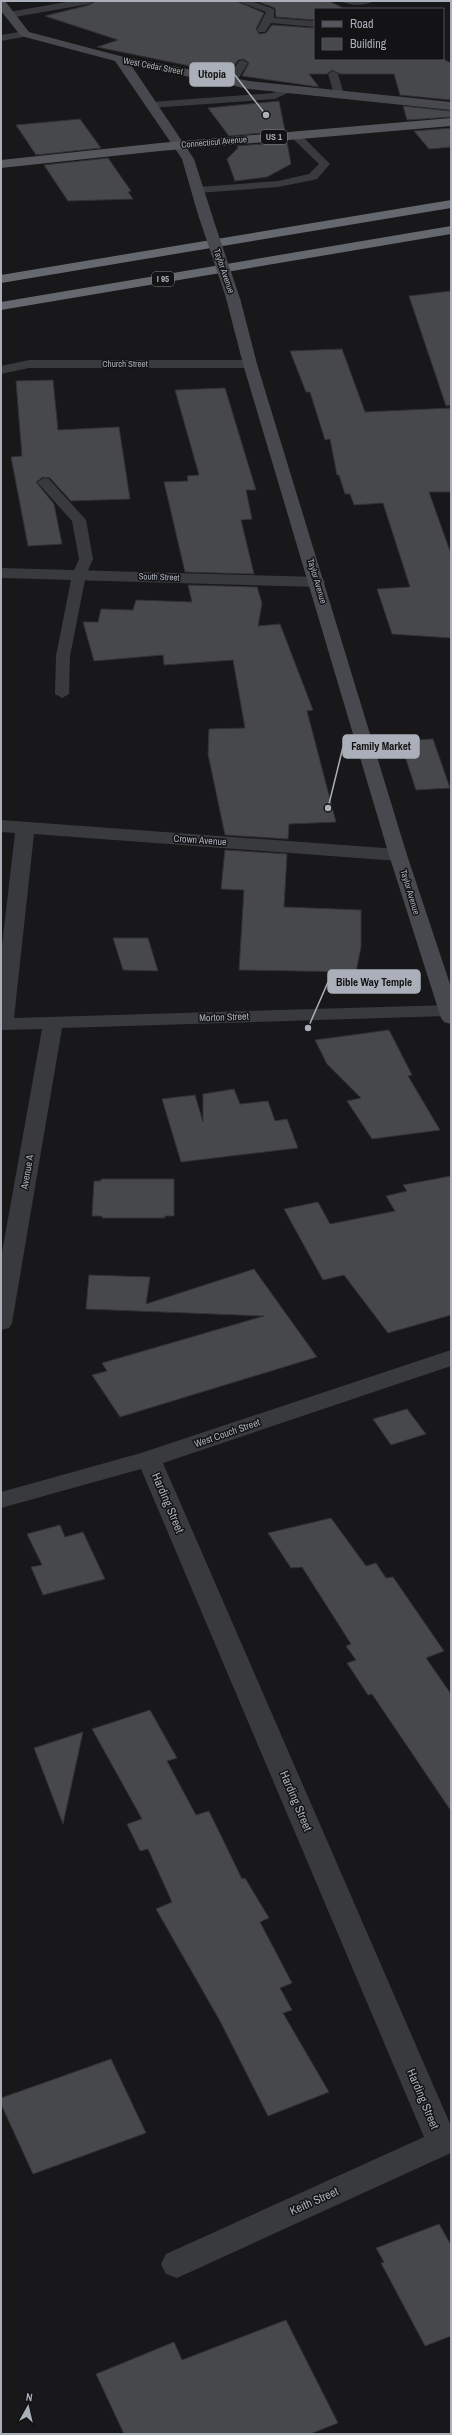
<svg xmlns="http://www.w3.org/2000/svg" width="452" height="2435" viewBox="0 0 452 2435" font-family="'Archivo Narrow',sans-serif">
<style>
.building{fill:#47484c;stroke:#323235}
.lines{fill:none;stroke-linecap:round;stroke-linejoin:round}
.lane{fill:#393a3e;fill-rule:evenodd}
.street{fill:#393a3e;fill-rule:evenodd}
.secondary{fill:#47494e;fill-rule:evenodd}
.primary{fill:#55575d;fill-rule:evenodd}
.highway{fill:#65686f;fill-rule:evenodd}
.secondary-bridge{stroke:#47494e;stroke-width:13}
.labels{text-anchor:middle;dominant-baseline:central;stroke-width:3;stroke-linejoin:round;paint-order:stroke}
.far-street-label{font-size:9px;fill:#aaafb9;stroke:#131315}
.shield{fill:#131315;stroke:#7d8088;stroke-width:1}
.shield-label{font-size:9px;font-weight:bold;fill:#aaafb9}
.street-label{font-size:10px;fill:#aaafb9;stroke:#131315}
.near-street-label{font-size:12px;fill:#aaafb9;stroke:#131315}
.leader{fill:none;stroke:#aaafb9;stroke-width:1.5}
.callout-dot{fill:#aaafb9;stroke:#131315;stroke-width:1.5}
.callout{fill:#aaafb9;stroke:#aaafb9;stroke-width:1.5}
.callout-label{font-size:11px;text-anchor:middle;font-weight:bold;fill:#111}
</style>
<rect width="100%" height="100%" fill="#18181a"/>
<g class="building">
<polygon points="96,1 236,1 264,13 256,29 259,34 266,33 272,25 315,28 315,59 443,59 451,63 451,100 400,95 394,74 340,74 332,70 327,74 309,74 319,87 242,76 249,63 244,59 238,60 229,74 97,47 118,40 45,16 89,5"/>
<polygon points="256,1 329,1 345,9 315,9 315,20 276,17 275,8"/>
<polygon points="279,101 285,131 229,136 208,108"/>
<polygon points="403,106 451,111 451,117 407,120"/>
<polygon points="80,119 101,148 36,155 16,125"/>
<polygon points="451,128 451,147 429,149 414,131"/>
<polygon points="287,142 291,164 267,177 235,181 227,159 238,148 237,146"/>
<polygon points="108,158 131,191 128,192 133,199 68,201 44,165"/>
<polygon points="451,291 451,405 446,406 409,296"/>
<polygon points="342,349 365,412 451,408 451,492 429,492 451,554 451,638 392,634 377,589 410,587 383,503 354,505 350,494 345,494 339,475 337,475 330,439 325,440 310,392 306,392 290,351"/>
<polygon points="53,380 58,430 119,427 130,499 71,501 50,478 43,477 36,482 54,504 62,544 28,546 11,457 22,456 16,381"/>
<polygon points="225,388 256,490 246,490 252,519 241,520 254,574 185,572 164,482 188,481 187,476 199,475 175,390"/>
<polygon points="188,585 257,587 262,603 258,626 280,624 313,710 307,711 336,822 289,824 288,839 225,835 208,754 209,729 245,728 233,660 164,665 163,655 94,661 83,622 98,622 101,609 133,610 136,600 192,602"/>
<polygon points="433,739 450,788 416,790 400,741"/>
<polygon points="225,850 287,854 284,907 361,910 361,947 356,972 239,970 244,890 221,889"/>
<polygon points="113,938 148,938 158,971 123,970"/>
<polygon points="389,1030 412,1075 408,1076 440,1130 372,1139 347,1101 361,1098 327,1064 315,1040"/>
<polygon points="234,1089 240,1104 268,1101 275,1121 287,1119 298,1148 181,1162 162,1099 195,1095 203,1122 203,1094"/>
<polygon points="451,1176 451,1315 388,1333 344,1275 323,1280 284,1209 318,1202 330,1224 395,1211 386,1196 407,1191 403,1185"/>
<polygon points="101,1179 174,1179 174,1216 165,1216 165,1218 102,1218 102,1216 92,1216 94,1181 101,1181"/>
<polygon points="254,1269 317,1357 120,1417 92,1375 107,1371 102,1363 264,1316 86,1309 89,1275 150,1277 146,1304"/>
<polygon points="407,1409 426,1434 391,1445 373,1419"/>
<polygon points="331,1518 366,1566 376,1563 386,1578 393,1577 444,1651 426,1658 451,1694 451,1811 372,1694 368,1695 347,1663 356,1660 346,1646 351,1644 302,1567 291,1568 268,1533"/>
<polygon points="60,1525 65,1537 83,1532 105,1579 43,1595 31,1567 42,1565 27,1534"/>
<polygon points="150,1710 177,1758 167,1761 196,1815 209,1811 242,1879 245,1878 269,1918 260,1922 292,1983 280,1988 292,2010 283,2013 329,2092 268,2116 220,2021 156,1909 172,1902 148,1849 140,1851 127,1824 142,1819 92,1729"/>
<polygon points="83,1732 63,1824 34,1748"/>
<polygon points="111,2059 146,2133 33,2174 1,2104 1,2098"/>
<polygon points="439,2224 451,2245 451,2336 425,2346 381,2263 384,2262 376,2248"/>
<polygon points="286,2320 338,2423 310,2434 124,2434 96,2374 174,2342 182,2360"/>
</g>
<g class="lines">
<g class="lane">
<polygon points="72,1 94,1 89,4 9,18 4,15 9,12"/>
<polygon points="237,1 251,1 274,9 274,18 315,21 315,27 271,23 265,32 259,32 257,30 266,12"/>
<path d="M342,1H373C368,6 347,6 342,1Z"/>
<polygon points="243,60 248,63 237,81 236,83 228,83 227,81 239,61"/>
<polygon points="333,71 338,74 344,94 343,96 335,96 334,94 328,74"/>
<polygon points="288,86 293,89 292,91 275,99 151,108 146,105 151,102 273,93"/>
<polygon points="295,132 299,133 330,164 317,179 313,180 278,187 198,193 192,190 198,187 278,181 309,174 319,164 291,137 291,133"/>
<polygon points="44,478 49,479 86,520 93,559 86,575 70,656 69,694 62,698 55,694 56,656 72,575 79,559 72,521 37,482"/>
</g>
<g class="street">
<polygon points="25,31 29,32 29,36 1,41 1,35"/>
<polygon points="29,360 250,360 257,364 250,368 29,368 1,374 1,366"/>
<polygon points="1,568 317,577 323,579 325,582 323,585 317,587 1,578"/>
<polygon points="1,820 398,849 405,851 407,855 405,859 398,861 34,834 14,1018 451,1005 451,1015 447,1016 62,1028 12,1323 9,1328 1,1330 1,1258 42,1029 1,1030 1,954 15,833 1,832"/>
<polygon points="451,1350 451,1366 163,1463 451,2126 451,2153 177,2278 166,2274 161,2264 166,2254 424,2137 141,1469 1,1508 1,1492 141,1453"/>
</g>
<g class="secondary">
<polygon points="1,1 5,1 29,32 120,56 249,81 451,102 451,110 249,89 131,65 194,159 213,218 206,222 199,218 182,159 115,61 21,36 1,11"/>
<polygon points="233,294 240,298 257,364 407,855 451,987 451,1024 444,1022 441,1018 389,855 243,364 226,298"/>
</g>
<polygon class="primary" points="451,118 451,126 160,151 1,168 1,160 160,143"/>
<g class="highway">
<polygon points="451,200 451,208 1,283 1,275"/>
<polygon points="451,226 451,234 1,310 1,302"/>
</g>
<polyline class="secondary-bridge" points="206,218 233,298"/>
</g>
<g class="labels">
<g class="far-street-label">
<text transform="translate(153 66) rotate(11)">West Cedar Street</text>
<text transform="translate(214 142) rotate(-5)">Connecticut Avenue</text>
<text transform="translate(224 271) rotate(71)">Taylor Avenue</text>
<text x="125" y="364">Church Street</text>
<text transform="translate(159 577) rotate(2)">South Street</text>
<text transform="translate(317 581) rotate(73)">Taylor Avenue</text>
<text transform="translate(410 892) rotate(73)">Taylor Avenue</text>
</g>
<g class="shield">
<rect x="261" y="130" width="26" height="14" rx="3"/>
<rect x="152" y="272" width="22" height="14" rx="3"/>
</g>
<g class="shield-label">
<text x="274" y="137">US 1</text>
<text x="163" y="279">I 95</text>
</g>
<g class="street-label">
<text transform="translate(200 840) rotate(4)">Crown Avenue</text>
<text transform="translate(224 1017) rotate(-2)">Morton Street</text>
<text transform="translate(27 1172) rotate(-80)">Avenue A</text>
<text transform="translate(227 1433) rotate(-19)">West Couch Street</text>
</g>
<g class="near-street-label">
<text transform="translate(168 1503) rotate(67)">Harding Street</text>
<text transform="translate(296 1801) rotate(67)">Harding Street</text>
<text transform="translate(423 2099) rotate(67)">Harding Street</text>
<text transform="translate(314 2201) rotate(-24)">Keith Street</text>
</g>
</g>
<path class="leader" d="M266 115L234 74M328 808L343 747M308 1028L328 982"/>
<g class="callout-dot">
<circle cx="266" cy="115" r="4"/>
<circle cx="328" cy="808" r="4"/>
<circle cx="308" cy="1028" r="4"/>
</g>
<g class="callout">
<rect x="190" y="63" width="44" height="23" rx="4"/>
<rect x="343" y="735" width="76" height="23" rx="4"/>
<rect x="328" y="970" width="92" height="23" rx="4"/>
</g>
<g class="callout-label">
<text x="212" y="78">Utopia</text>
<text x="381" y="750">Family Market</text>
<text x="374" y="986">Bible Way Temple</text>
</g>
<rect width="452" height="2435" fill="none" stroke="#aaafb9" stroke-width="4"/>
<rect x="314" y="8" width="130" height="52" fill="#131315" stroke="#4f5157"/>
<rect x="322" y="21" width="20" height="6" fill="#55575d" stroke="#4f5157"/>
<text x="350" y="28" font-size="12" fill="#aaafb9">Road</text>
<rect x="322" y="38" width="20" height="12" fill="#47484c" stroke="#4f5157"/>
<text x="350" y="48" font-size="12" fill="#aaafb9">Building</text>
<g transform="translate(28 2407) rotate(8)" stroke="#131315" stroke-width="3" paint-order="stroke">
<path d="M0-3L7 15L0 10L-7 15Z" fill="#aaafb9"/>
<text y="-6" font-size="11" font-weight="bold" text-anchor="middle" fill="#aaafb9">N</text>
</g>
</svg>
